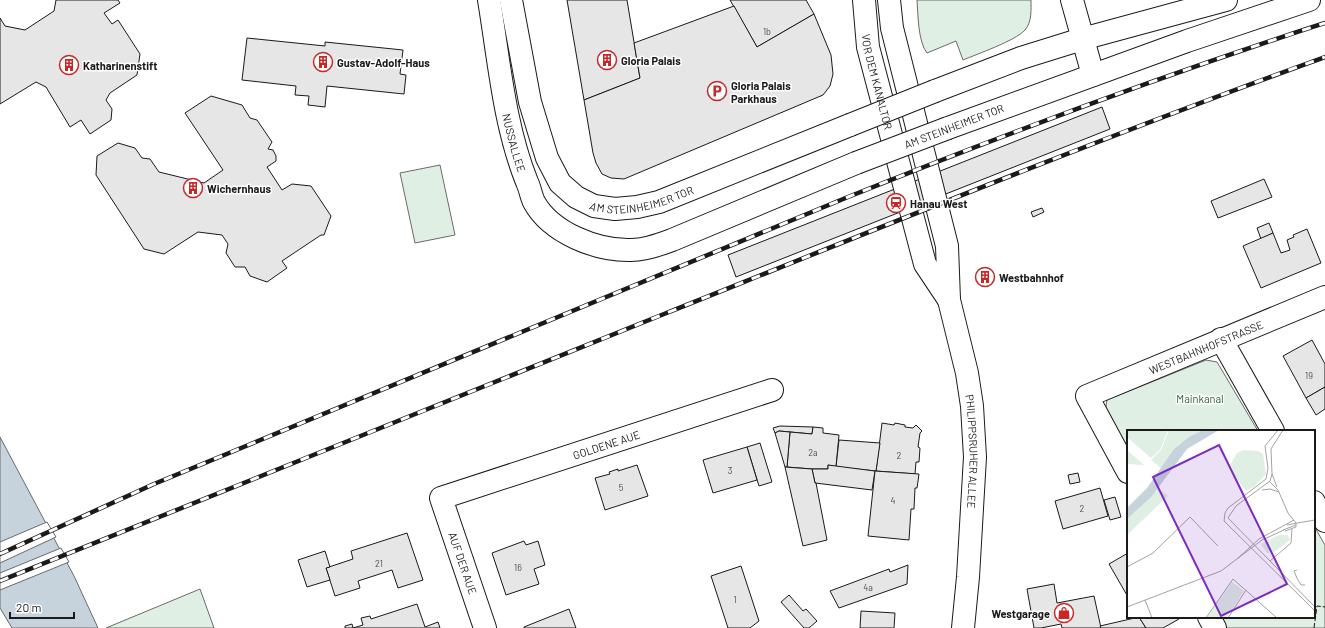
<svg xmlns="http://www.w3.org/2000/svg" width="1325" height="628" viewBox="0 0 1325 628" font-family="Barlow,sans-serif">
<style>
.green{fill:#e0efe3;stroke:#6a6a6a}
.water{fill:#c6d2dc;stroke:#6a6a6a}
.pier{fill:#fff;stroke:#6a6a6a}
.building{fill:#e6e6e6;stroke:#1a1a1a}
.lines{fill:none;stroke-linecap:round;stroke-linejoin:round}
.minor-casing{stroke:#1a1a1a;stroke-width:24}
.major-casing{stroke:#1a1a1a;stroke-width:24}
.minor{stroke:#fff;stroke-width:22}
.major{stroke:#fff;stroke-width:22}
.rail-casing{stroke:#1a1a1a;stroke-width:4.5}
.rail{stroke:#fff;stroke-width:3;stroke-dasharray:9;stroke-linecap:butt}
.major-bridge-casing{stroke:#1a1a1a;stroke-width:24;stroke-linecap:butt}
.major-bridge{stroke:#fff;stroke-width:22}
.fence{stroke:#1a1a1a;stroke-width:1;stroke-dasharray:5 2;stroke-linecap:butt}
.labels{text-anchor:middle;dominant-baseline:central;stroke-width:3;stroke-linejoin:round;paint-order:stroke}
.number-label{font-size:9px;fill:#4d4d4d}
.poi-label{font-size:11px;font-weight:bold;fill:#1a1a1a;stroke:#fff;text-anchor:start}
.street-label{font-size:11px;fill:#1a1a1a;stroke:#fff}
.park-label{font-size:11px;fill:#2b5a34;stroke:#fff}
.inset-road{fill:none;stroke:#a3a3a3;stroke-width:1}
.view{fill:#7b2cbf;fill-opacity:0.15;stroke:#7b2cbf;stroke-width:2}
.inset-edge{fill:none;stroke:#1a1a1a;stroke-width:2}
</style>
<rect width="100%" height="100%" fill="#fff"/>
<g class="green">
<path d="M917,0H1031C1031,10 1032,22 1025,30C1015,41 977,54 963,60L956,41L927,53C918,42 918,14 917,0Z"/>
<polygon points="440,165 455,235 415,243 400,173"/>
<polygon points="1206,360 1217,362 1258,431 1128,431 1128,460 1104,418 1107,400"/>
<polygon points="1314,526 1325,545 1325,628 1223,628 1217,617 1314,617"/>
<polygon points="200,589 214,628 106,628"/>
</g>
<polygon class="water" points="0,437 74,576 98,628 12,628 0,608"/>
<g class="pier">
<polygon points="47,522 56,537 0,563 0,542"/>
<polygon points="61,548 69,562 0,590 0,573"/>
</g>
<g class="building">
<polygon points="56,0 118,0 120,3 104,13 112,24 118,20 140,54 137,75 110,93 106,100 112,109 111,120 90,134 81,120 70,127 46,87 36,82 0,104 0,18 5,26 25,30 54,11"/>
<polygon points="567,0 627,0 640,78 584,100"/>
<polygon points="730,0 806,0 814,14 757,47"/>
<polygon points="734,6 757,47 814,14 831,55 833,74 830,86 823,95 624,179 611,178 602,174 596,163 593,153 584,100 640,78 634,43"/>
<polygon points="247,38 325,46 325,42 403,50 400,74 406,75 404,94 327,86 325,107 308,105 309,96 295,95 296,86 242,80"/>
<polygon points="211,96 242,105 250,118 257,120 272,142 268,149 273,150 276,156 276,161 267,167 282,190 292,184 311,186 331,216 324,235 321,235 282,261 287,268 267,282 250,276 245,267 235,267 226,253 228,244 222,235 198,232 164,254 144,249 96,175 97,156 118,143 135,148 142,158 150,159 159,172 204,183 223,170 185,113"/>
<polygon points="1102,107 1110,129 736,277 728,255"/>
<polygon points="1264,179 1272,197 1218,218 1211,201"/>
<polygon points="1042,208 1044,212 1033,217 1031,212"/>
<polygon points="1269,223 1273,233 1261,239 1257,228"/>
<polygon points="1307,229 1321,263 1261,288 1243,246 1273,233 1281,253 1290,250 1287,240 1294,237 1293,235"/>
<polygon points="1312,340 1325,364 1325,387 1306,398 1283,356"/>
<polygon points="1325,387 1325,409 1316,415 1306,398"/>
<polygon points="882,423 894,425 895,423 905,425 905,427 913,428 916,425 922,431 920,433 918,447 920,448 919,462 916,462 915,474 876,471"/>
<polygon points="780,426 813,427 812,434 779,431 775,433 773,428"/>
<polygon points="813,427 823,428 823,433 839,435 836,467 828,465 828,469 812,469 787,467 790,432 812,434"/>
<polygon points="779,431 790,432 787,467 785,467 775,433"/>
<polygon points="839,440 880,443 876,471 836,467"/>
<polygon points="760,443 772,482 759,486 747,447"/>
<polygon points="747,447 757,480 713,493 703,460"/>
<polygon points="637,465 648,496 605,510 595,478 610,474 609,472 618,469 618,471"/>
<polygon points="828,465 875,471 872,490 815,483 812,469 828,469"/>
<polygon points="785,467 812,469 815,483 816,483 827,540 803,546"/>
<polygon points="875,471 919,474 917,488 915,488 914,509 911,509 909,540 868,536"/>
<polygon points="1078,473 1080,482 1070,484 1068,475"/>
<polygon points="1100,488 1108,516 1063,529 1055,501"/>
<polygon points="1115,497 1121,517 1110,520 1104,500"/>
<polygon points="407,533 423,580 398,588 392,570 358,581 360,588 335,596 326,568 353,559 351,551"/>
<polygon points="524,541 526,545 538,541 545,565 534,569 539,584 506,595 492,553"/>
<polygon points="325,551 330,567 326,568 330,580 307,587 298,560"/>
<polygon points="1128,553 1128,597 1109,564"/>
<polygon points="908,565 907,584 839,608 830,591 889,569 890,572"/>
<polygon points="741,566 759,621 750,628 728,628 711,576"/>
<polygon points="1054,584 1057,603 1094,596 1101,628 1062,628 1061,624 1041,628 1034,628 1027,589"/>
<polygon points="789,595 803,611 806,609 817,621 809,628 804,628 781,602"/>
<polygon points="417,604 425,627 438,622 440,628 345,628 345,626 352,624 353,628 363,625 361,618 370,616 371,619"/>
<polygon points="569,609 576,628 524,628 524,627"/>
<polygon points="861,611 895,613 894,628 860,628"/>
<polygon points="1139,617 1146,628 1101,628 1100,626"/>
<polygon points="1139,617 1177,617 1179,619 1163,628 1146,628"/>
</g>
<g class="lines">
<defs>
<g id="minor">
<polyline points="1221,339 1273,431"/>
<path id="s1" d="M1128,472L1087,396L1325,297"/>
<polyline points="1314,502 1325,521"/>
<polyline points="1209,617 1215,628"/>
<path id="s2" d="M485,628L441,498L772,390"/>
</g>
<g id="major">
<path id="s3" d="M489,0C499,60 504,125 527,182C530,188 531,196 534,202C551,233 597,251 631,250C645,250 659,245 672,240L856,163"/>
<path id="s4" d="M511,0L530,102L547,158L560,183L576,197L594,206L615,209L637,207L659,202L850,125"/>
<path id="s5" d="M864,0L868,47L925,264L949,300"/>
<path id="s6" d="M889,0L892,28L947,246L949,300L967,373L972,406L975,457L968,577L963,628"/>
<polyline points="1072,0 1093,75"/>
<polyline points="935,91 1021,58 1082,39 1226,0"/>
<polyline points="948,128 1187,41 1309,0"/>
</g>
</defs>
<use href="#minor" class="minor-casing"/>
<use href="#major" class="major-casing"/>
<use href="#minor" class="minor"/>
<use href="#major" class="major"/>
<defs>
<g id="rail">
<path d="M0,554L154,484L848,197C1005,134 1164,75 1325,23"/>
<path d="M0,581C221,492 443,403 664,314C884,226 1103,137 1325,57"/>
</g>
</defs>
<use href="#rail" class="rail-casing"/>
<use href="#rail" class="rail"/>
<defs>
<g id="major-bridge">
<polyline points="850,125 935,91"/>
<polyline points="856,163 948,128"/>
</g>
</defs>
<use href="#major-bridge" class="major-bridge-casing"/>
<use href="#major-bridge" class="major-bridge"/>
<polyline class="fence" points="1314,628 1317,606 1325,607"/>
</g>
<defs>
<symbol id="building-ring" viewBox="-11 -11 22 22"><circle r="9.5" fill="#fff" stroke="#c62828" stroke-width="1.5"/><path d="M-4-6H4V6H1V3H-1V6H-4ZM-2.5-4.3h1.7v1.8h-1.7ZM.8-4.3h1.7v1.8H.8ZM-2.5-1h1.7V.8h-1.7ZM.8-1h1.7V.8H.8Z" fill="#c62828"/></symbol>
<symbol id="parking-ring" viewBox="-11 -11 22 22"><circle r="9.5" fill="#fff" stroke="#c62828" stroke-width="1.5"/><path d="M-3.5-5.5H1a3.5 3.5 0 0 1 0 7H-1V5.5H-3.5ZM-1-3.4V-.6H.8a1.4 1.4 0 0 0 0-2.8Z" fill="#c62828"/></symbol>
<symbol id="station-ring" viewBox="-11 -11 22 22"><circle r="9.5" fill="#fff" stroke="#c62828" stroke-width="1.5"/><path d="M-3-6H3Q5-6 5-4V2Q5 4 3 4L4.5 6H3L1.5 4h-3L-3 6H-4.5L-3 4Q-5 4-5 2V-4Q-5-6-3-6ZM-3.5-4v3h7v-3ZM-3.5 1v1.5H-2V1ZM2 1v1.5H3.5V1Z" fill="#c62828"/></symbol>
<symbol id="shop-ring" viewBox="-11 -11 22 22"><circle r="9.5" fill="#fff" stroke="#c62828" stroke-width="1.5"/><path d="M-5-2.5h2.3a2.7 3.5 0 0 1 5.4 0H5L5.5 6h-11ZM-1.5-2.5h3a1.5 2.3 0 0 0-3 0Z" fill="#c62828"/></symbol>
</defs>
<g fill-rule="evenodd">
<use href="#building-ring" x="596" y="49" width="22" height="22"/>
<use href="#building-ring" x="312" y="51" width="22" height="22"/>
<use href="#building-ring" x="58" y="54" width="22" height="22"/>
<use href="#parking-ring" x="706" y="80" width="22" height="22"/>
<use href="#building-ring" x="182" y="177" width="22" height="22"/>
<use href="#station-ring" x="885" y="192" width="22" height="22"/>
<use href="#building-ring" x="974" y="266" width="22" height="22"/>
<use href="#shop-ring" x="1053" y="602" width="22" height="22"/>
</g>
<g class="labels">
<g class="number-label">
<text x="767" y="31">1b</text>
<text x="1309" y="375">19</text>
<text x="813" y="452">2a</text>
<text x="899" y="455">2</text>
<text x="730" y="470">3</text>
<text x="621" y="487">5</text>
<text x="893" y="500">4</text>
<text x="1082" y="508">2</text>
<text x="379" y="563">21</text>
<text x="518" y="567">16</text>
<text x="868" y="587">4a</text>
<text x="735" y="599">1</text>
</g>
<g class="poi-label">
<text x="621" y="60">Gloria Palais</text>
<text x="337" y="62">Gustav-Adolf-Haus</text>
<text x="83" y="65">Katharinenstift</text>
<text x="731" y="85">Gloria Palais<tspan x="731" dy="13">Parkhaus</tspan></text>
<text x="207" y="188">Wichernhaus</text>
<text x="910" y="203">Hanau West</text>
<text x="999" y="277">Westbahnhof</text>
<text x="1050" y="613" text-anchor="end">Westgarage</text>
</g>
<g class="street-label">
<text stroke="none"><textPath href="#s5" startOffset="83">VOR DEM KANALTOR</textPath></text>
<text transform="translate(954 126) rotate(-21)">AM STEINHEIMER TOR</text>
<text stroke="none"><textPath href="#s3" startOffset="145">NUSSALLEE</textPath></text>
<text stroke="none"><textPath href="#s4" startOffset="281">AM STEINHEIMER TOR</textPath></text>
<text stroke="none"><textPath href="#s1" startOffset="215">WESTBAHNHOFSTRASSE</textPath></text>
<text stroke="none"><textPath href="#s2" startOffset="311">GOLDENE AUE</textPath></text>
<text stroke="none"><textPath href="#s6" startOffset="461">PHILIPPSRUHER ALLEE</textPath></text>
<text transform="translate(463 563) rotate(71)">AUF DER AUE</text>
</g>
<g class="park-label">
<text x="1200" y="398">Mainkanal</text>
</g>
</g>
<g transform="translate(1127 430)">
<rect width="188" height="188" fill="#fff"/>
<path d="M0,0H41L33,20L24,28L0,7ZM42,0H76L51,15L34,38L24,30L34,20ZM0,20L17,35L0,34ZM117,20L131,21L136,24L139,44L127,57L119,61L106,44L104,33L110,23ZM31,58L41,66L0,105V89ZM152,105H161L163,110L147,122L140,123L134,114ZM105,152L117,161L99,188H80Z" fill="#e0efe3"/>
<path d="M76,0H92L60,19L25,66L0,89V78L20,58L47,19L62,7Z" fill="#c6d2dc"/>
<path class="inset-road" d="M151,0L138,16L141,38L139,49L101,78L98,83L97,91L188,181M156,0L144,19L145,44L143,51L109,76L101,88L188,177M145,44L150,57M142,51L151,60L161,83L169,93V97L158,101M135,60L143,59L152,62M176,92L188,90M160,95L176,92M156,100L169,95M110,129L132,109L167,90M143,131L164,113L165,99M0,137L26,123L63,87L91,116M170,140L167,141L170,148L174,155H178M18,170L25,188M0,177L94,141L135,110L157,100M79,188L106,149L150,188M101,188L119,160"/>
<path class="view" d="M92,15L160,154L94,186L26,47Z"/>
<rect width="188" height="188" class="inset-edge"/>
</g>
<path d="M10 612v6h64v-6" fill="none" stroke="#1a1a1a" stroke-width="2"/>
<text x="16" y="612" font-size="12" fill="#1a1a1a" stroke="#ffffff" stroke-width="3" paint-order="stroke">20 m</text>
</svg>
